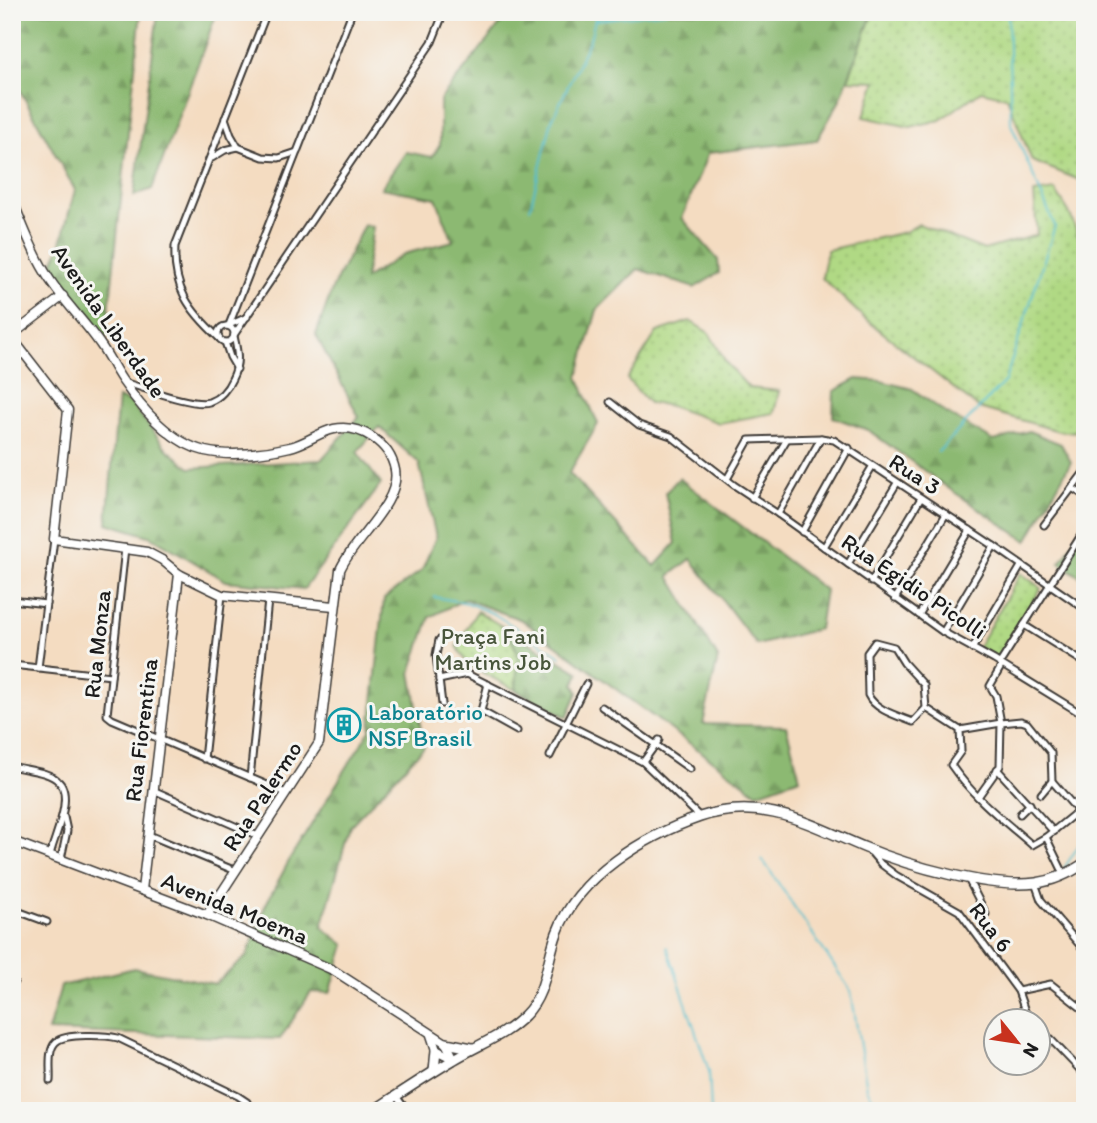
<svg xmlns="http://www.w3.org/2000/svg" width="1097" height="1123" viewBox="0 0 1097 1123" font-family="Itim,sans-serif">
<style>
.grass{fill:url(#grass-dots);stroke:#667a50;stroke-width:2}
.forest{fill:url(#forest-firs);stroke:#546a47;stroke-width:2}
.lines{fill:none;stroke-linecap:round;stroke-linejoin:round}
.stream{stroke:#52becc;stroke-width:2}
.street-casing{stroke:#3c3935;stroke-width:9}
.secondary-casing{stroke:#3c3935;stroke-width:11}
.primary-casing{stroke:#3c3935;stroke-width:12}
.street{stroke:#fff;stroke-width:5}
.secondary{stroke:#fff;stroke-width:8}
.primary{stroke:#fff;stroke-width:9}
.labels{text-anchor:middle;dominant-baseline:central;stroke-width:6;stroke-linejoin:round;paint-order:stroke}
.street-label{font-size:23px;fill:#1c1c1c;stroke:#f6f6f2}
.park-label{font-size:23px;fill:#48553b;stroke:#f6f6f2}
.culture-label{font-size:23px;fill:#0d838f;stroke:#f6f6f2;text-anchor:start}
</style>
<defs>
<pattern id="grass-dots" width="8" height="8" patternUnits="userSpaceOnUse" patternTransform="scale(1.75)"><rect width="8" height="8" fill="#b0d984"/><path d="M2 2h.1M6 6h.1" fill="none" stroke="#97ba71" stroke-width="1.8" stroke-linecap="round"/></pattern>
<pattern id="forest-firs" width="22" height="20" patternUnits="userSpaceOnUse" patternTransform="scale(1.75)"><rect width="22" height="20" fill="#8cb972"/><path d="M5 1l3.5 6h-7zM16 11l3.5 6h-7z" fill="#789e62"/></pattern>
</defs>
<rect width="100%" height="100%" fill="#f6f6f2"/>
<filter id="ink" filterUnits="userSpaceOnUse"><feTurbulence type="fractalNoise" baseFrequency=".0143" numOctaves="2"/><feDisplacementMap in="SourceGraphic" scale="14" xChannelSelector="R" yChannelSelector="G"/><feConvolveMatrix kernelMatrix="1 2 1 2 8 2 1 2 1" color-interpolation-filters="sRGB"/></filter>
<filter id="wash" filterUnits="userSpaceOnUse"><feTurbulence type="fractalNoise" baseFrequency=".00686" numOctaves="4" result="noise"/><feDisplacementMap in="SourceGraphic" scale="28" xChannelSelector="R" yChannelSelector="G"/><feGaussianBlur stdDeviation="1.57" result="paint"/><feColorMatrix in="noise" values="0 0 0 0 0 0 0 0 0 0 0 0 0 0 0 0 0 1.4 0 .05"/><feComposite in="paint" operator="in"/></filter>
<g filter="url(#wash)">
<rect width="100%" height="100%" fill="#f4dcc1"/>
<g class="grass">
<polygon points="873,12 1085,12 1085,186 1082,181 1032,161 1007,97 981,91 940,120 910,127 864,117 876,81 848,80"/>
<polygon points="1055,190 1069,212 1085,253 1085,431 1062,432 979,408 863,317 822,278 827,250 905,232 919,224 984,250 1037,235 1034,193"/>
<polygon points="690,321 709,333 727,364 749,388 779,391 774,413 719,423 667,405 649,403 627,379 657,332"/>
<polygon points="1021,573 1041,588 1000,658 977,648"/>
<polygon points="477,611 579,673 574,684 578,692 567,717 468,665 457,646"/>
</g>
<g class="forest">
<polygon points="12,12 141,12 106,339 52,265 59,250 75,190 12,76"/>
<polygon points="158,12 217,12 152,189 134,196"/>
<polygon points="510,12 873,12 840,100 817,140 708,153 682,218 718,260 719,273 694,288 638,269 597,310 578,377 598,424 569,473 655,566 676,543 665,493 679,478 825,590 819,629 757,645 691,559 669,576 718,658 703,724 786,726 800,778 757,793 522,620 465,599 430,617 411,672 424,747 350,826 322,927 345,945 330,993 311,992 280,1039 48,1031 61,986 134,968 215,984 247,956 265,906 290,859 370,730 384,599 422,570 436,537 419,463 379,427 357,452 381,484 304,589 226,581 152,537 107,523 118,398 131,403 167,449 190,468 321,460 359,417 316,335 333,287 364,225 373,227 365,279 404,254 453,241 436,198 381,188 406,152 432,157 440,145 440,100"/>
<polygon points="857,379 881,381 912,389 946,413 994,441 1029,431 1061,444 1071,462 1027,541 948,488 868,430 833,417 834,391"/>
<polygon points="1085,524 1085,580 1060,563"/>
<polygon points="505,628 579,673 574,684 578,692 567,717 516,690 518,653"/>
</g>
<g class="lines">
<g class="stream">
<polyline points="595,20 666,12"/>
<polyline points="530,208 552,120 590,39 597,12"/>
<polyline points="938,452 1005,381 1055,226 1011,124 1008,12"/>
<polyline points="434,597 468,603 494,614 561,656"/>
<polyline points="762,859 851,991 867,1089 881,1111"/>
<polyline points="1063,870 1079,845 1085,839"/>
<polyline points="667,947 709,1071 711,1111"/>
</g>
</g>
</g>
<g filter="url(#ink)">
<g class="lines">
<defs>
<g id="street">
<polyline points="225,118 231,135 238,147 263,157 279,158 297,152"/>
<polyline points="212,158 225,150 238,147"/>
<polyline points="229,325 352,12"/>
<polyline points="227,326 247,317"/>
<circle cx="226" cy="334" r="8"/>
<polyline points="234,335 432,42 444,12"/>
<path d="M219,338C189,310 173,289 175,246L267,12"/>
<polyline points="225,342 230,357 237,369"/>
<path d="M123,382C142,387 193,407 209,402C220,398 228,388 232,379C240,363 238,353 234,336"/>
<polyline points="610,402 639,425 671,436 734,485 778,514 943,632 994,660 1085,716"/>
<polyline points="727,479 749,440 821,438 834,440 994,546 1085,609"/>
<polyline points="1072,488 1085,496"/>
<polyline points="752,498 787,439"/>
<polyline points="778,514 821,438"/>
<polyline points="1044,525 1085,471"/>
<polyline points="802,532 849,448"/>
<polyline points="824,547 872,467"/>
<polyline points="125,548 107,715 112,719 286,793"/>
<polyline points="848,564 897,483"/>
<polyline points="871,582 921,498"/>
<polyline points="895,599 946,514"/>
<polyline points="12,600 46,604"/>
<polyline points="919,615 970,530"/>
<polyline points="1024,625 1085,663"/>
<polyline points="943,632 994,546"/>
<polyline points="439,640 436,655 442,704"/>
<polyline points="972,649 1021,566"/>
<polyline points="1000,663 1085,529"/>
<polyline points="12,665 111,676"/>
<polyline points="38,668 54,539"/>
<polyline points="439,680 467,674 643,762 700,817"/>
<polyline points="488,684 481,711 517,731"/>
<polyline points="602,707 690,769"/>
<path d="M926,708L913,722C898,716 875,710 868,695L867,653L875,642L894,647L904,663L924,685L926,708L960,730L1001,723L1021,721L1027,723L1051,753L1052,781L1078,811L1046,837L1032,845C1003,820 973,797 951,765L961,751L960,730"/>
<polyline points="550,756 586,684"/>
<polyline points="204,759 222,595"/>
<polyline points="643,762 659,740"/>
<path d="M12,766C25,770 50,771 59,782C74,797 54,837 50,855"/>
<polyline points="997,769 1054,832"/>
<polyline points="250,778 268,600"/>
<polyline points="153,790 258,836"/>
<polyline points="1041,794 1052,781"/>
<polyline points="978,797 1000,766 1001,723 996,696 990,686 1002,665"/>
<polyline points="1020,814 1030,804"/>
<polyline points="149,835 236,871"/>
<polyline points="1046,837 1064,874"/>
<polyline points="870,851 881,864 897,876 959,911 1018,991 1026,1014 1033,1021"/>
<polyline points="61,859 67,831 64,817"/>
<polyline points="967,877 986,914"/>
<polyline points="1035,883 1041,900 1085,951"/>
<polyline points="12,909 47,922"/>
<polyline points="12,981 14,982"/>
<polyline points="1018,991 1051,984 1085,1011"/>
<polyline points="1038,1026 1085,1075"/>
<path d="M50,1081C51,1070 47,1050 56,1042C65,1033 106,1035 118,1038L238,1096L247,1102L251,1111"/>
<polyline points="396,1096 407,1111"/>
</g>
<g id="secondary">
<path d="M12,199C22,223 31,249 45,272C60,298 83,319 100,344C108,355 114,368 122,380C141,408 171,443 205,451C230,457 265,453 290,447C305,444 319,432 334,429C360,424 390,443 395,470C401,503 353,539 340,570L319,743L207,915"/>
<polyline points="12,335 63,296"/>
<polyline points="12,338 68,410 54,539 147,552 162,560 179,574 222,595 334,606"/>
<polyline points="12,841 207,915 333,970 446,1043 454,1059"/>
<polyline points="142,890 179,574"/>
<polyline points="431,1035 436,1050 454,1059"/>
</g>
<g id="primary">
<polyline points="446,1043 472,1048"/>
<polyline points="434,1071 436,1050"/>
<path d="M373,1111C399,1094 426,1076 453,1060C477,1045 505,1036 525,1015C547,993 546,962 557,933C578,876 645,836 700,817C764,796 810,825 866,848C909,866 990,889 1036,883C1053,881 1070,873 1085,863"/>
</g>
</defs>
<use href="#street" class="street-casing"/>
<use href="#secondary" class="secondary-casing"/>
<use href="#primary" class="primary-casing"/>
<use href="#street" class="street"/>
<use href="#secondary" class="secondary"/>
<use href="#primary" class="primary"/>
</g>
</g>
<defs>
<symbol id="building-ring" viewBox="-11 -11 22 22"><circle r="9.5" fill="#f6f6f2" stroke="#0f9aa8" stroke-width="1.5"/><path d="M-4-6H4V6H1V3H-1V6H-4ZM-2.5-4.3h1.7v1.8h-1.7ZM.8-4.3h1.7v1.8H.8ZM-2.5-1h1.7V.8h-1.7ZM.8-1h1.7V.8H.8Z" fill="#0f9aa8"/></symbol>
</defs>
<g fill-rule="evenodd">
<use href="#building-ring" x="325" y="706" width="38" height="38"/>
</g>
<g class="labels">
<g class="street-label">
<text transform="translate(109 321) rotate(55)">Avenida Liberdade</text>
<text transform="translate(915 474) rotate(33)">Rua 3</text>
<text transform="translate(914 586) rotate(34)">Rua Egidio Picolli</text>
<text transform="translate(97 644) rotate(-84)">Rua Monza</text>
<text transform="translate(141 730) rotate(-83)">Rua Fiorentina</text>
<text transform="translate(262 796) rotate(-57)">Rua Palermo</text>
<text transform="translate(235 908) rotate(22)">Avenida Moema</text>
<text transform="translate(991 927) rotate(53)">Rua 6</text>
</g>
<g class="park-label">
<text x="493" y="636">Praça Fani<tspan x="493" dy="26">Martins Job</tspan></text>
</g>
<g class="culture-label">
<text x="368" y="712">Laboratório<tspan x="368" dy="26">NSF Brasil</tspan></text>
</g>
</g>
<rect width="1097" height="1123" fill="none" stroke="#f6f6f2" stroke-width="42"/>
<g transform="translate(1017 1042) rotate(120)"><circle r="33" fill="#f6f6f2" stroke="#9f9f9c" stroke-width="2"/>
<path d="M0-5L12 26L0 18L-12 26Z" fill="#c8321e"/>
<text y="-10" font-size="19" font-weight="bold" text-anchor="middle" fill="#1c1c1c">N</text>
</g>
</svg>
